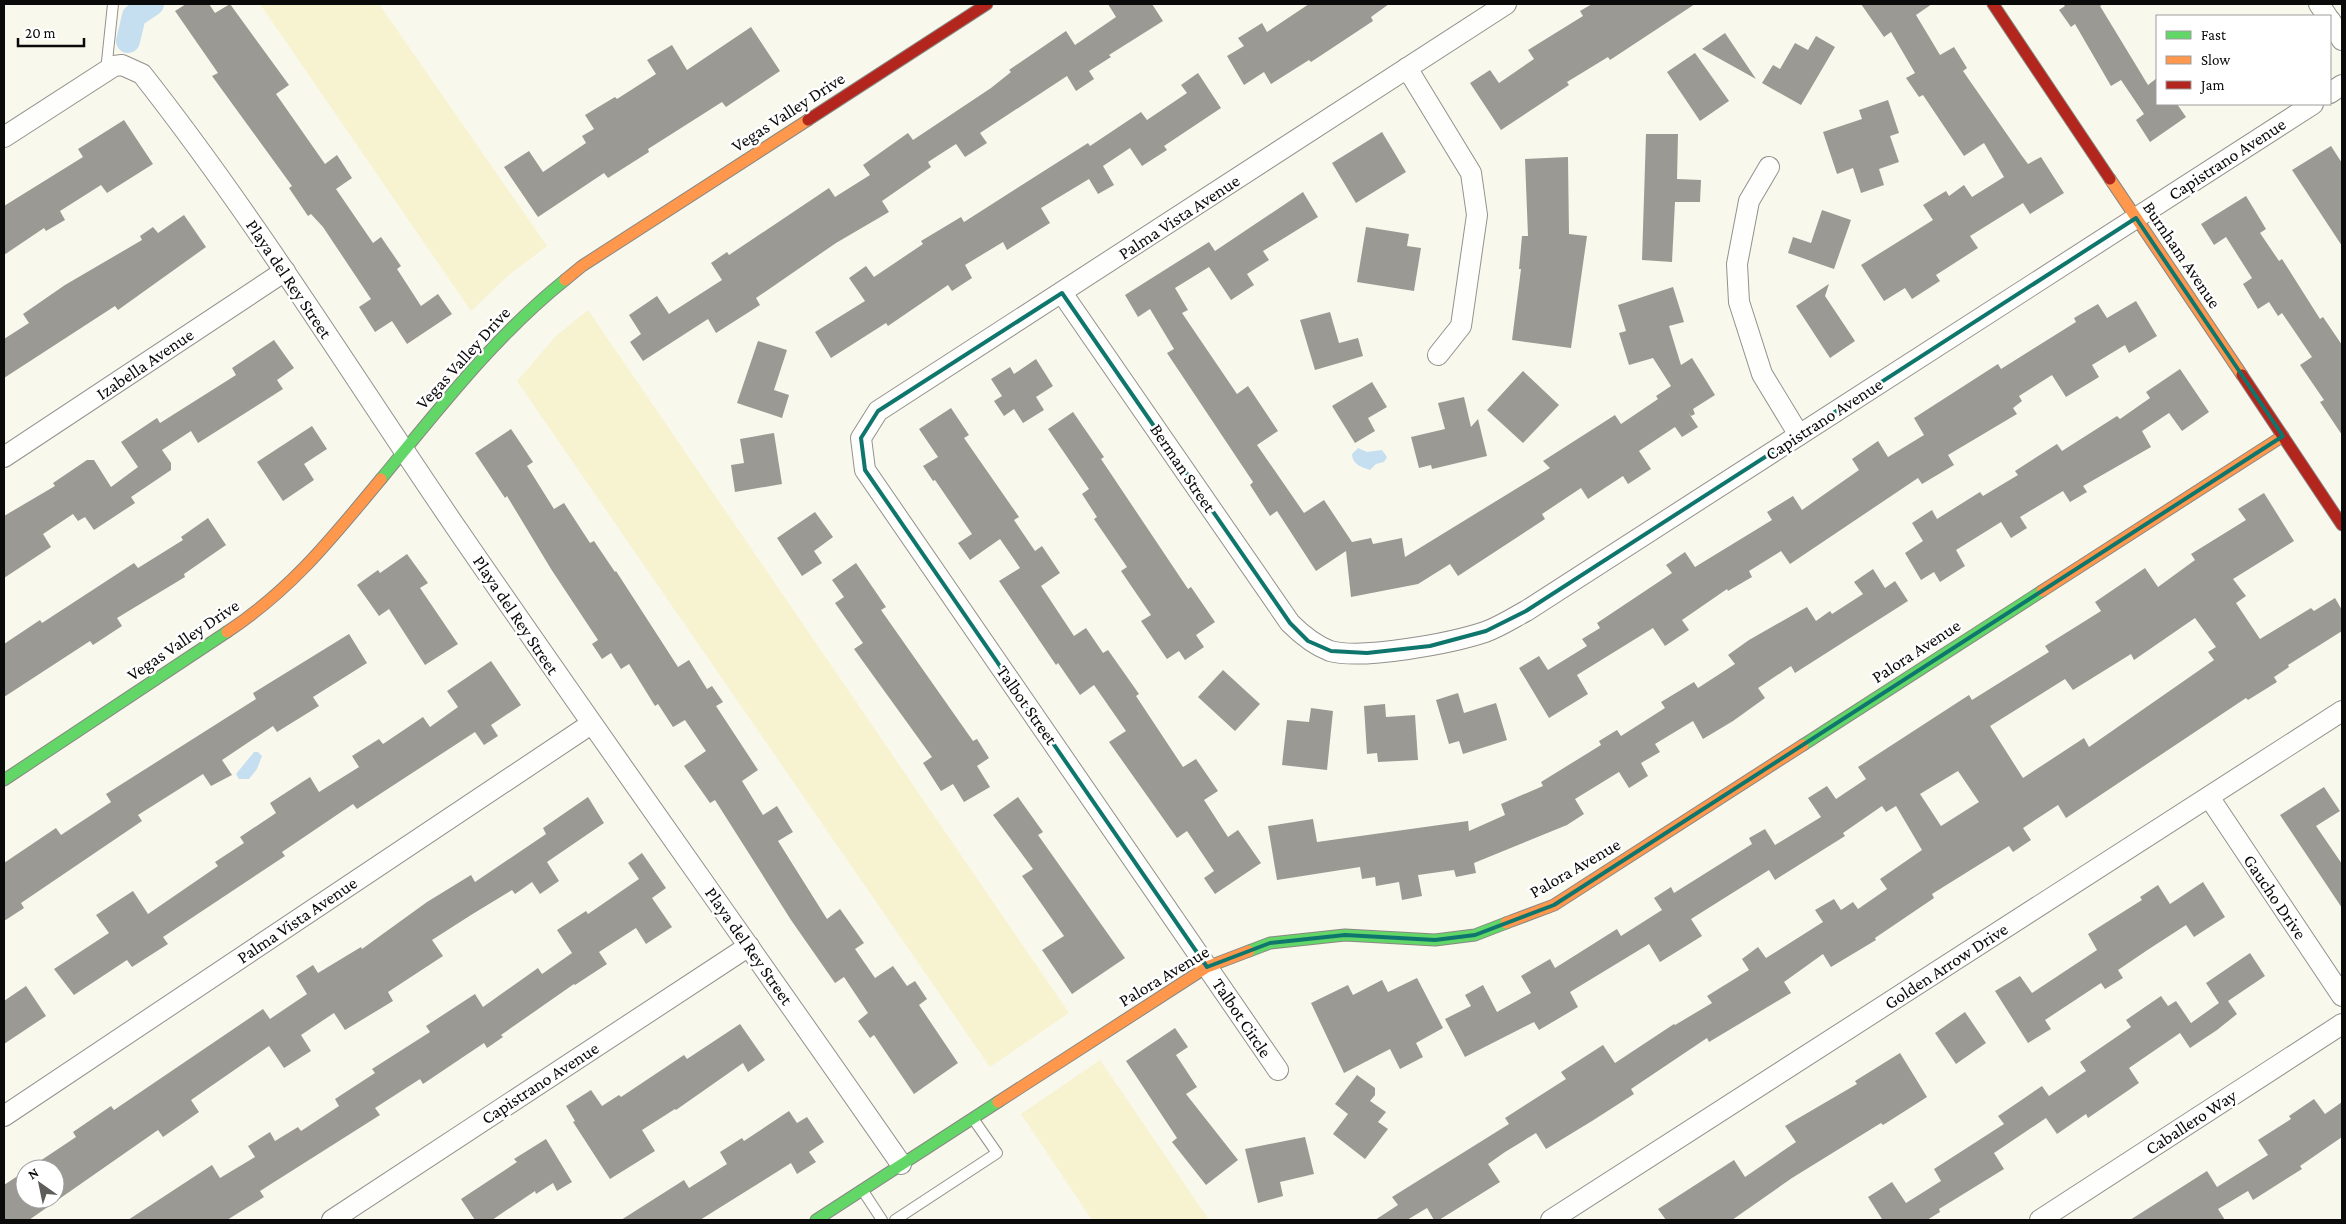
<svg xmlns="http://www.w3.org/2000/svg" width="2346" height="1224" viewBox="0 0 2346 1224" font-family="'Crimson Pro',serif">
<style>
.sand{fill:#f7f2cf}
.water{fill:#c6dff0}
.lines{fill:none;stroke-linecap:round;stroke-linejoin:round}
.canal{stroke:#c6dff0;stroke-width:24}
.building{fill:#9b9993;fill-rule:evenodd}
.lane-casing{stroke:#92918c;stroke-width:12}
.street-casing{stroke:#92918c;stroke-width:22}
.fast-casing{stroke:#888883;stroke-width:13}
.slow-casing{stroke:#888883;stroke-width:13}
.jam-casing{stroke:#888883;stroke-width:13}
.lane{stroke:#fefefc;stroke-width:10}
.street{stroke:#fefefc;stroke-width:20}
.fast{stroke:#63d668;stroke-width:11}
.slow{stroke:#ff974d;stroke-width:11}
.jam{stroke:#b3261e;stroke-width:11}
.marked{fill:none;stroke:#0f766e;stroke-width:4;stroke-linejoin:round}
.labels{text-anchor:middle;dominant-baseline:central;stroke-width:5;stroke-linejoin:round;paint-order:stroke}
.street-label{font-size:18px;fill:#0a0a0a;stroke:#fff}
</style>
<rect width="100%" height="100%" fill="#f9f8ed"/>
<g class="sand">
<polygon points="260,4 379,4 547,246 510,274 471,311"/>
<polygon points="588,310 1069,1013 990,1067 517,381 556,336"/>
<polygon points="1100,1060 1209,1220 1092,1220 1021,1114"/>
</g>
<g class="water">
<path d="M1358,448L1367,452L1382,450L1387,457L1384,462L1376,464L1370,470C1361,467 1352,464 1352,454Z"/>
<polygon points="254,752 258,752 262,756 257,769 249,779 239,779 236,774"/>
</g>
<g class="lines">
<polyline class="canal" points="128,41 134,16 152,4"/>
</g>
<g class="building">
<polygon points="186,4 209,4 215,13 230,4 289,85 276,94 325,164 337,155 352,178 336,189 373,243 381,237 401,266 397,269 421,306 438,294 452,314 407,344 392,321 375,332 359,307 371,299 323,227 311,214 308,216 289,188 292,186 212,76 218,73 175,11"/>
<polygon points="1108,4 1152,4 1163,21 1109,55 1111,57 1089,71 1094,79 1076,91 1067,76 980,133 987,143 965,157 956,144 928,162 931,167 882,201 889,212 836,243 756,298 760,305 716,333 708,319 643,361 630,342 641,334 629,315 657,296 669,314 722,280 711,263 727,252 729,255 829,188 835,197 870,175 863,165 908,133 913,140 991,88 1011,72 1009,70 1066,31 1075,45 1116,17"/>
<polygon points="1309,4 1389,4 1371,17 1373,21 1311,62 1309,60 1271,84 1264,72 1244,85 1227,56 1244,46 1238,38 1262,23 1267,32"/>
<polygon points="1592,4 1695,4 1610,60 1608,57 1567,82 1569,85 1501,130 1470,83 1490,70 1499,83 1534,59 1528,50 1583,16 1580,11"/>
<polygon points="1861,4 1932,4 1916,15 1940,55 1954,47 1967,68 1963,71 2022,156 2028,164 2041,157 2064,193 2030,214 2023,203 1970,236 1978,248 1936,275 1940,281 1912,299 1905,288 1884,301 1861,265 1933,220 1923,205 1946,191 1949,196 1964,185 1972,197 2004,177 1984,143 1964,156 1923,95 1919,97 1906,78 1915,73 1891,32 1884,37"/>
<polygon points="2063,4 2104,4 2100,6 2148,85 2157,78 2157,104 2177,104 2186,117 2150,142 2136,120 2144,114 2121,80 2111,86 2075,24 2071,27 2059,10 2065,6"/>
<polygon points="751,27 780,71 726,107 722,102 648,149 649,152 608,178 604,173 538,217 504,167 529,151 543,172 586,143 582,136 594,129 585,115 615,97 617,99 656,74 647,60 672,45 687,70"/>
<polygon points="1725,33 1756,79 1702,49"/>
<polygon points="1816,36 1835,47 1801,105 1762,83 1773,65 1780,69 1795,43 1808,50"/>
<polygon points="1695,53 1729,101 1700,121 1667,72"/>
<polygon points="1198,73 1221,108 1164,146 1167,150 1142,166 1130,148 1103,166 1114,185 1098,194 1089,179 1041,208 1050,223 1007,250 1003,242 965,265 972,278 952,291 948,285 888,326 886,323 831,358 815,332 865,301 849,278 866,266 874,277 923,244 921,241 961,217 964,222 1088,143 1090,146 1141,112 1147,120 1187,93 1181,85"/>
<polygon points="1888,100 1899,133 1890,136 1899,162 1879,169 1884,185 1861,193 1853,168 1837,174 1823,132 1862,119 1859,110"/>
<polygon points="124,120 153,164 107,193 101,185 60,211 65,220 46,231 44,228 4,255 4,206 83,157 78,149"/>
<polygon points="1382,132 1406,172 1356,203 1332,163"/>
<polygon points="1646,134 1678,134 1677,179 1701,180 1700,202 1675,202 1672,262 1642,260"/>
<polygon points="2331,146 2342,163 2342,246 2292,170"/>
<polygon points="1568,157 1569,234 1587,236 1571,348 1512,340 1521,269 1519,269 1522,236 1528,236 1525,159"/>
<polygon points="1303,192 1318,217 1263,251 1269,260 1247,274 1254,285 1231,300 1209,267 1175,288 1188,310 1182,313 1237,394 1248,386 1278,431 1257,445 1304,513 1324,500 1352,542 1371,538 1373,544 1402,538 1405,557 1550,468 1543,461 1615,415 1621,424 1658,399 1656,396 1671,386 1653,358 1629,365 1619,333 1626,331 1618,305 1673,287 1684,322 1669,326 1681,365 1692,358 1715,395 1693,409 1695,414 1691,416 1688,412 1698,427 1682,437 1675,427 1639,451 1651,469 1628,484 1623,476 1588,499 1581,488 1542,514 1545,519 1458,576 1450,564 1418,584 1351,597 1346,551 1316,571 1277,511 1270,516 1250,485 1253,482 1167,353 1174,349 1150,309 1138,317 1125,295 1209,242 1215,251"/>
<polygon points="2246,196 2266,229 2260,233 2279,261 2282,259 2320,319 2323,317 2342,345 2342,435 2320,402 2324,400 2300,365 2312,357 2282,313 2278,316 2269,302 2258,309 2243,284 2252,278 2226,237 2214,245 2201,224"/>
<polygon points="1822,210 1851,220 1834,269 1788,253 1793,237 1811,243"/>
<polygon points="184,215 206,247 118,310 115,306 4,378 4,339 29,323 23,314 65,285 142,240 140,236 153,227 158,233"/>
<polygon points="1366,227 1409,234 1407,246 1421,248 1414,291 1357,282"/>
<polygon points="1829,284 1825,296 1855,341 1830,358 1796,306"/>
<polygon points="2136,301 2157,336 2129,353 2125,345 2092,365 2099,377 2066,397 2052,375 2019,396 2022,401 2013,408 2017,414 1948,455 1954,465 1922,484 1918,478 1790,564 1781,551 1749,571 1752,577 1728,591 1727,589 1682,620 1689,630 1665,646 1653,628 1577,675 1588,694 1549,718 1519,668 1539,656 1548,670 1587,646 1582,639 1600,628 1597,623 1672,573 1666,565 1685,552 1695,567 1772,520 1767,512 1793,496 1802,510 1859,470 1852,459 1878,441 1888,457 1924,435 1914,418 1998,364 2001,369 2076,322 2074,318 2098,304 2107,318"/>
<polygon points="1330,312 1339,343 1358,338 1363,356 1315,370 1300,320"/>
<polygon points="274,340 294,368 277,380 283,389 198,443 191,431 162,450 171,463 171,470 131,497 135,503 94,530 85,517 78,521 73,514 43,534 51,547 4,578 4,516 55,486 53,483 87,460 94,460 111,487 138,467 121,442 157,418 160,423 236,375 232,368"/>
<polygon points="758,341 787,350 774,390 789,395 782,418 737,403"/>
<polygon points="1036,359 1053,386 1036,397 1044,410 1023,423 1014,409 1004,416 994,401 1002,396 991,379 1010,367 1014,374"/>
<polygon points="2180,369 2209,412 2182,431 2169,413 2142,431 2151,447 2083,486 2087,492 2070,502 2063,491 2020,517 2027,528 2011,538 2001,522 1956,550 1965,566 1940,582 1934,572 1921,580 1905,553 1923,541 1912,523 1932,510 1937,519 1980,492 1983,496 2018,475 2015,471 2057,444 2062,451 2117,416 2120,419 2150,398 2146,392"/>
<polygon points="1523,371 1559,405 1523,443 1487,410"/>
<polygon points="1372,382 1387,407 1368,418 1375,431 1355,443 1332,406"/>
<polygon points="1464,397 1471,427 1478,419 1487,456 1432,469 1431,465 1419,468 1411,437 1445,429 1438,403"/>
<polygon points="951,408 969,435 964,438 1019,517 1014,520 1035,551 1042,546 1060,573 1041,586 1074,636 1086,628 1103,653 1108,650 1139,694 1136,696 1183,767 1196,759 1218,791 1204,800 1228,837 1238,830 1261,863 1215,894 1204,878 1214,871 1187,831 1177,838 1109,742 1126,731 1094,685 1080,695 1058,663 1056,665 999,581 1020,568 1000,539 970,560 958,543 972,534 935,480 933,481 923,466 938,457 919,429"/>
<polygon points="1073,412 1104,457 1101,459 1188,589 1191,587 1215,622 1196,635 1204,647 1185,660 1179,651 1167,659 1141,621 1151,615 1121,571 1127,567 1094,519 1097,517 1082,494 1089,489 1048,429"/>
<polygon points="312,426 327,449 304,464 314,480 283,501 257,462"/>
<polygon points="511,429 533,462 527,466 554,509 564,503 590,543 594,541 615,572 616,571 678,667 689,660 707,689 712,686 723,702 716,706 758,770 742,781 763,815 777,806 793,832 778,841 827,919 840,909 864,943 855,949 875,978 893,966 907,986 915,981 927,999 919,1005 958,1063 914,1094 874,1035 870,1038 858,1021 868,1013 844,977 835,983 791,920 715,800 710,803 684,766 706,751 685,720 673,727 658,704 655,706 629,664 621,669 611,653 602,659 592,644 598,640 551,569 507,496 505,498 475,453"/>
<polygon points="774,433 782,484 735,492 731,465 744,463 740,439"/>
<path d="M2264,493L2294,541L2233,579L2246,596L2236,603L2260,639L2311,608L2314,611L2335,598L2342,610V631L2288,665L2289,667L2274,677L2277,682L2248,700L2246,698L2066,818L2058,805L2023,828L2031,840L2013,852L2009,846L1932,894L1934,898L1875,938L1876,940L1831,967L1823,954L1784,982L1791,993L1709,1042L1707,1038L1631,1089L1634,1094L1592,1121L1546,1149L1536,1133L1505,1152L1488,1164L1500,1182L1439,1220H1434L1427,1208L1407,1220H1375L1398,1205L1392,1197L1509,1124L1505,1118L1566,1079L1561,1072L1603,1045L1615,1063L1674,1024L1675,1025L1712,1003L1707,996L1749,970L1742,959L1758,947L1766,958L1823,922L1815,910L1834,899L1841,910L1853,902L1858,909L1887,889L1880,879L1922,850L1896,806L1886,812L1882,806L1843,833L1845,836L1775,880L1769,870L1691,919L1702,936L1660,962L1649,944L1570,992L1578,1007L1539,1030L1534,1022L1465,1057L1445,1019L1471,1006L1465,995L1483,985L1497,1012L1531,993L1521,976L1550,959L1555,968L1617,929L1621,936L1662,910L1654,898L1671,887L1674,893L1752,844L1749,838L1765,829L1775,845L1821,817L1808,798L1827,786L1836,799L1866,779L1858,767L1969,695L1972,700L2049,652L2045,646L2101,611L2095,602L2145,568L2158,587L2195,560L2191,554L2246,520L2238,509ZM2195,618L2216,647L2208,652L2214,660L2089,747L2084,738L2023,778L1990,726L2065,679L2073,690L2131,654L2134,660ZM1958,771L1979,802L1941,826L1920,794Z"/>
<polygon points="815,512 833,537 814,551 822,563 802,576 777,538"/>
<polygon points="208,518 226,545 184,574 185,577 117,618 122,626 93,645 90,641 4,697 4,644 40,620 42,623 134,563 138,568 183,540 181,537"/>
<polygon points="407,554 428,583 420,588 458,644 425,665 389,609 379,616 357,585 378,570 380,573"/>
<polygon points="856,563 886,607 881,610 973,741 977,739 989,758 977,766 990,787 964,802 953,784 941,791 923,763 932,757 854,649 863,643 835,603 844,597 832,580"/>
<polygon points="1873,569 1885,588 1895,581 1908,601 1795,673 1791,666 1758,688 1765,698 1733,721 1703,739 1693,721 1655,744 1660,752 1641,763 1648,776 1629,788 1619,772 1575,799 1584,814 1567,825 1474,863 1476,873 1456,877 1454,870 1418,875 1422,896 1402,900 1399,882 1376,886 1375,877 1362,879 1360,867 1277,880 1268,826 1313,819 1317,842 1468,821 1469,831 1505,815 1501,804 1543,786 1541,782 1601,745 1599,741 1617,730 1621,736 1665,708 1661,702 1694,682 1698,688 1735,664 1728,655 1749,640 1807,607 1816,621 1830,611 1832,614 1863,594 1854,582"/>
<polygon points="349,634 367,663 313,697 319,706 277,732 273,726 222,760 232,775 211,786 203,774 138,815 142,821 21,903 24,908 4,921 4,863 56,828 61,835 111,802 106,794 256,699 253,693"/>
<polygon points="491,661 521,705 491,725 498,736 484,745 475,732 357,809 353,804 282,852 285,856 163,937 168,944 132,967 127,960 74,995 54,969 109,933 96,915 133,891 148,914 218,866 215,862 244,843 240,837 276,813 270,803 310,777 319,792 359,767 352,756 379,739 383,744 423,717 430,727 458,707 447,691"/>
<polygon points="1223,670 1260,704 1235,731 1198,697"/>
<polygon points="1458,693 1464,713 1496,703 1507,740 1463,754 1459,741 1449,744 1436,700"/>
<polygon points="1385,704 1386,717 1415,715 1418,760 1378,762 1377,753 1367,754 1364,706"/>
<polygon points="1311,708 1333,711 1327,770 1282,765 1287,720 1309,722"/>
<polygon points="2324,787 2340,811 2316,826 2342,864 2342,908 2280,815"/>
<polygon points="588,797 604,823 547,862 559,881 540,894 532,882 515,894 512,890 471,915 432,940 443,956 388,992 393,1001 345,1030 334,1013 301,1035 311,1051 284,1068 269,1046 191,1100 199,1112 163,1137 158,1130 29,1220 4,1220 4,1185 25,1171 25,1199 55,1199 55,1169 28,1169 76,1137 73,1132 111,1106 114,1110 263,1009 270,1019 307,994 296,976 313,965 318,973 361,947 362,949 427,902 471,875 475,882 546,834 543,828"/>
<polygon points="1018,797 1043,832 1038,835 1125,958 1072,994 1042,950 1064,936 1022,876 1033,869 993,815"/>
<polygon points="642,853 666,888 652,898 672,927 646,944 636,928 599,952 607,964 575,985 574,984 501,1035 503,1037 487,1048 484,1043 423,1084 420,1079 375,1108 380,1115 260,1191 264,1197 227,1220 128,1220 212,1165 220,1178 255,1157 248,1146 270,1132 275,1141 298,1127 301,1131 339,1106 335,1099 375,1073 372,1069 430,1032 426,1026 475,994 483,1007 538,968 542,974 572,953 557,930 586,911 588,914 639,879 628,863"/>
<polygon points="2203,882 2225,917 2194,937 2186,925 2149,949 2118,970 2123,978 2105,989 2101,983 2045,1020 2051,1029 2028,1043 1995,991 2020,976 2032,993 2097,950 2088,934 2142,900 2140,897 2158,885 2170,904"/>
<polygon points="2250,953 2265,976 2228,1001 2237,1014 2217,1030 2190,1048 2180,1033 2129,1068 2139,1083 2088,1118 2086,1114 2057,1134 2046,1118 1994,1153 2004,1169 1939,1209 1940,1212 1927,1220 1879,1220 1882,1219 1868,1197 1892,1182 1906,1203 1941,1181 1934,1169 2004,1124 1998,1116 2042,1086 2049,1096 2086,1071 2080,1062 2131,1027 2126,1020 2161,996 2168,1006 2176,1001 2191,1023 2219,1003 2206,983"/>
<polygon points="1417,978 1443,1028 1416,1043 1423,1057 1400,1069 1390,1049 1344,1073 1311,1003 1348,985 1353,995 1382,980 1388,992"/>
<polygon points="26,986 46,1016 4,1044 4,1001"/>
<polygon points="1965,1012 1986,1043 1956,1064 1935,1033"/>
<polygon points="740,1024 765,1060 748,1072 743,1063 676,1110 675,1109 642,1130 655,1151 610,1179 573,1122 575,1121 566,1106 591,1090 602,1106 619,1095 621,1097 684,1055 687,1059"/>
<polygon points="1175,1028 1188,1047 1176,1055 1197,1087 1186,1094 1238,1160 1206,1185 1172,1142 1177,1138 1126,1061"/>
<polygon points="1900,1053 1927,1097 1883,1125 1881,1123 1792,1178 1732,1220 1666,1220 1658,1209 1734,1160 1745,1177 1796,1142 1785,1126 1857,1084 1855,1081"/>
<polygon points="1357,1075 1375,1088 1375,1095 1370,1101 1386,1112 1378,1122 1388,1129 1365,1159 1333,1134 1348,1114 1335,1104"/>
<polygon points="2314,1099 2325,1114 2342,1102 2342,1137 2300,1166 2302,1169 2253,1200 2248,1191 2218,1209 2225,1220 2130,1220 2207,1171 2217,1187 2268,1155 2258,1140 2291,1119 2289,1116"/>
<polygon points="789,1111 797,1123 807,1117 824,1142 809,1152 816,1162 797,1174 791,1163 700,1220 621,1220 684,1180 689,1188 727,1164 720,1152 742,1138 744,1141"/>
<polygon points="1305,1137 1314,1174 1280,1182 1283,1196 1258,1203 1245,1149"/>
<polygon points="546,1139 572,1182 557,1191 553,1183 536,1194 535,1191 492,1220 475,1220 461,1199 517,1162 514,1159"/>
</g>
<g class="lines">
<defs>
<g id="lane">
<polyline points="106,71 113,4"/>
<polyline points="863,1191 882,1220"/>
<polyline points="895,1220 997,1153 974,1120"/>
</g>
<g id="street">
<polyline points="2319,4 2327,16"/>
<polyline points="2330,20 2342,40"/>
<polyline points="1407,68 1471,173 1477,215 1461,326 1438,355"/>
<polyline points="2330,93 2342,85"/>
<path d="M4,137L114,66L122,65L142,74C256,219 353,377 457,529C603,742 754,952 901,1164"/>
<polyline points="1769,167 1749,201 1737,264 1739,302 1762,374 1799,435"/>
<path d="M1062,293L1290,623C1302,635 1314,645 1330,651C1363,660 1452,643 1485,632C1499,627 1513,618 1526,611L2313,104"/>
<polyline points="4,457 285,271"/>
<polyline points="2209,797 2342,996"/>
<polyline points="1278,1070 865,470 861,438 878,411 1506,4"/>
<polyline points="4,1116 591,724"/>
<polyline points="332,1220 749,946"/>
<polyline points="1551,1220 2342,711"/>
<polyline points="2040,1220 2342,1024"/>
</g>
<g id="fast">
<path d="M381,479C439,409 494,337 565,280"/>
<polyline points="1803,745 2042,591"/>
<polyline points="4,780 227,632"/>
<polyline points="1249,951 1270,943 1345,935 1435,940 1475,935 1506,923"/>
<polyline points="816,1220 998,1102"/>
</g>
<g id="slow">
<polyline points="2110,179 2242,375"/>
<polyline points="565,280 582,266 808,120"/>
<polyline points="2042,591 2283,436"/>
<path d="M227,632C292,589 332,538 381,479"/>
<polyline points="1506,923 1554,905 1803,745"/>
<polyline points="998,1102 1207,967 1249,951"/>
</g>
<g id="jam">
<polyline points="1993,4 2110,179"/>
<polyline points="808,120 987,4"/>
<polyline points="2242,375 2342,525"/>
</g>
</defs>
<use href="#lane" class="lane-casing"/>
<use href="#street" class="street-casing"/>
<use href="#fast" class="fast-casing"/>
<use href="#slow" class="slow-casing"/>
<use href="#jam" class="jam-casing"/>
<use href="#lane" class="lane"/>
<use href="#street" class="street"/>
<use href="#fast" class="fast"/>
<use href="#slow" class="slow"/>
<use href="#jam" class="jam"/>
</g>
<path class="marked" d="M2136,218L2283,436L1554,905L1475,935L1435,940L1345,935L1270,943L1207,967L865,470L861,438L878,411L1062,293L1290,623L1308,641L1331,651L1367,653L1430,646L1486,631L1526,611Z"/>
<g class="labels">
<g class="street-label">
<text transform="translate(788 112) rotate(-33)">Vegas Valley Drive</text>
<text transform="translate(2227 159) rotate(-33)">Capistrano Avenue</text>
<text transform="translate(1179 217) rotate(-33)">Palma Vista Avenue</text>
<text transform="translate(2182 255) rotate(56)">Burnham Avenue</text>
<text transform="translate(289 279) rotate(56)">Playa del Rey Street</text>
<text transform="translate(463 358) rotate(-48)">Vegas Valley Drive</text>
<text transform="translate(145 364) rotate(-34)">Izabella Avenue</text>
<text transform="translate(1824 419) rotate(-33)">Capistrano Avenue</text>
<text transform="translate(1183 468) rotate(56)">Berman Street</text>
<text transform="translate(516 615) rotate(56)">Playa del Rey Street</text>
<text transform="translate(183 640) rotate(-34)">Vegas Valley Drive</text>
<text transform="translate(1916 651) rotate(-33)">Palora Avenue</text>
<text transform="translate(1027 705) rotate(55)">Talbot Street</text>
<text transform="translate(1575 868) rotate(-30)">Palora Avenue</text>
<text transform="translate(2275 897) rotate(56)">Gaucho Drive</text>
<text transform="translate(297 920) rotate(-34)">Palma Vista Avenue</text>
<text transform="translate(749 946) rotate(55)">Playa del Rey Street</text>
<text transform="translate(1946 966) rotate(-33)">Golden Arrow Drive</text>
<text transform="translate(1164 976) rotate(-31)">Palora Avenue</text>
<text transform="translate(1242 1018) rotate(56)">Talbot Circle</text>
<text transform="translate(540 1083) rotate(-33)">Capistrano Avenue</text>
<text transform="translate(2191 1122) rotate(-33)">Caballero Way</text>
</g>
</g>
<rect width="2346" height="1224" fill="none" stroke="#0a0a0a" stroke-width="10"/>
<rect x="2156" y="15" width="175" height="90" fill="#ffffff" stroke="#9d9d9d"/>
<rect x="2166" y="31" width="25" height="8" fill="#63d668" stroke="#9d9d9d"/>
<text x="2201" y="40" font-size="15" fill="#0a0a0a">Fast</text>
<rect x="2166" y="56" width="25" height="8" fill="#ff974d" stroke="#9d9d9d"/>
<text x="2201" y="65" font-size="15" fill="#0a0a0a">Slow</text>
<rect x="2166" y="81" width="25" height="8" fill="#b3261e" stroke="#9d9d9d"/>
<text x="2201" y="90" font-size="15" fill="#0a0a0a">Jam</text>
<g transform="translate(40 1184) rotate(327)"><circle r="24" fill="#ffffff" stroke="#9d9d9d"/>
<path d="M0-4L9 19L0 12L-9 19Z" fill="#5e5d59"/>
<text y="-8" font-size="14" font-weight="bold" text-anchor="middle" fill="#0a0a0a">N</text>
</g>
<path d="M18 38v8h66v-8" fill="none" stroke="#0a0a0a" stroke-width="2.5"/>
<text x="25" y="38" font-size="15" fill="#0a0a0a" stroke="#ffffff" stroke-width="4" paint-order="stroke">20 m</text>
</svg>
